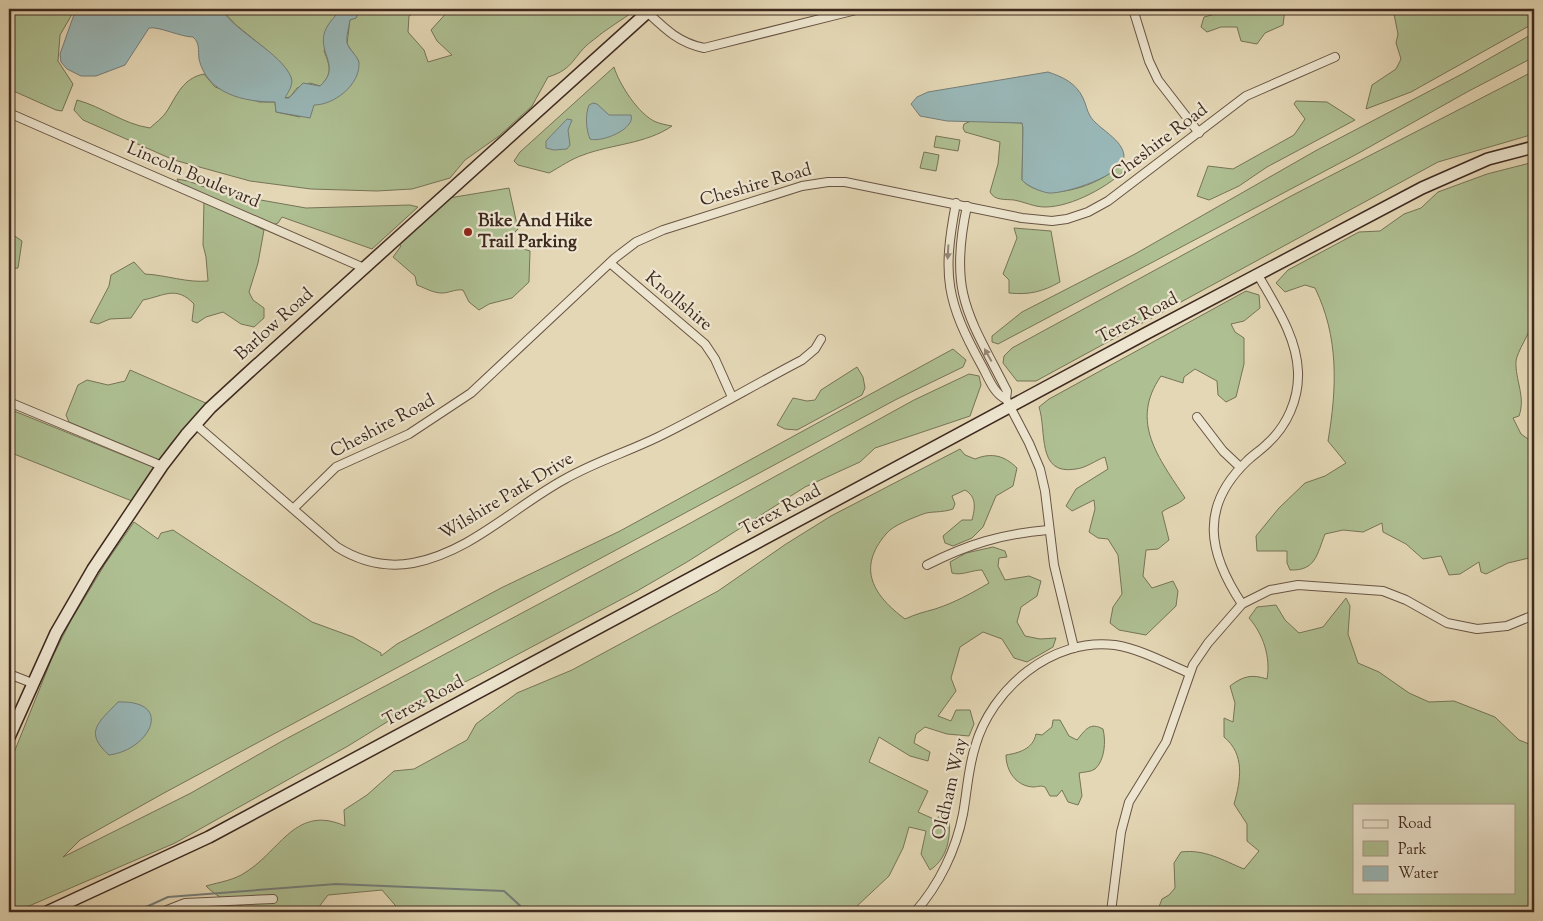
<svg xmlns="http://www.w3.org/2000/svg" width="1543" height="921" viewBox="0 0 1543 921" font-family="'Sorts Mill Goudy',serif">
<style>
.green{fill:#aebf92;stroke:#767458;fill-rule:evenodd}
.water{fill:#99b7b7;stroke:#757e7a}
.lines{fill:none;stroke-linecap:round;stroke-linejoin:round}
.stream{stroke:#757e7a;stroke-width:2}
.street-casing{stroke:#685444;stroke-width:10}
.secondary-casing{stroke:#3e291f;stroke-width:14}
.street{stroke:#ede5cf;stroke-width:8}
.secondary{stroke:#ede5cf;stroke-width:11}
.oneway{fill:#968777}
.poi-dot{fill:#8f2418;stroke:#ede5cf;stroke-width:2}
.labels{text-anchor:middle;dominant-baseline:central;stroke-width:4.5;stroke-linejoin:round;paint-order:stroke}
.street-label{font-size:18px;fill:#3e291f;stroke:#ede5cf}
.poi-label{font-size:18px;font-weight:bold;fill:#3e291f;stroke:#ede5cf;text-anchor:start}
</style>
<rect width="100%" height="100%" fill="#e4d7b5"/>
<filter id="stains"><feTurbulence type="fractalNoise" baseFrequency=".004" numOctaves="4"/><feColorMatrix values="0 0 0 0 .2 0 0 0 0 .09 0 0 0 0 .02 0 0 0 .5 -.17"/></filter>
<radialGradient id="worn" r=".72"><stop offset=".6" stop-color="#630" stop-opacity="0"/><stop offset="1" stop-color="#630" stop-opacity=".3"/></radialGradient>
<g class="green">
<polygon points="9,9 75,9 60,35 58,61 73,84 62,111 56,110 9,89"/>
<path d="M221,9H342L335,16L324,51C330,66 333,74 320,86L310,83L297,88L290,97L285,98L268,51L236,25Z"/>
<path d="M360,9H419L409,16L408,32L424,50L428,62L452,55L437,41L431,30L450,9H637C622,20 606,29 592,41C573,55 575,69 548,77L532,106L499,136L465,160L450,178L412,189L377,191L311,189L250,181L174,160L83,120L74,110L77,100C103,107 123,124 150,128C155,123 163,118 167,111C177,95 183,78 204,74L215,87L259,102H275L276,112L300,117L359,62L347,44L350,19L356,18Z"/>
<polygon points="1234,9 1285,9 1283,25 1265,33 1257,44 1241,41 1237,27 1221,27 1207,32 1201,27 1204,17"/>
<polygon points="1393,9 1534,9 1534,15 1529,26 1411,92 1366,109 1372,85 1396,69 1401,59 1396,43 1398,34"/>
<polygon points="1534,33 1534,57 1467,92 1357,154 998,344 992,342 992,336 1022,312 1135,254 1317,150 1462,74"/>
<path d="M614,67C619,84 639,115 656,122C661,124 667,125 672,126C646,144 612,144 583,155C571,159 560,167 549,173L518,165L514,161L520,152Z"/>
<polygon points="1534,71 1534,134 1438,162 1036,381 1017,381 1003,363 1004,356 1012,348 1293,195"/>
<polygon points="1296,101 1327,102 1355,120 1267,167 1239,186 1209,200 1197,196 1208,166 1233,169 1294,135 1305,119 1294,104"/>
<path d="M971,121L1022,123L1023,128L1022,180C1046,206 1104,184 1123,162L1127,163L1128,167C1110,186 1072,207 1045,207C1034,207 1025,202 1014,200C1005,199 995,201 990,192L998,164L1000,142L965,132L963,128L964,124Z"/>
<polygon points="936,136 960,140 958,151 934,147"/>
<polygon points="924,152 939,155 936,171 920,168"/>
<path d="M1534,162V321C1530,332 1517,352 1516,361C1515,380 1526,397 1519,416L1513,418L1521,434L1528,439L1534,438V542L1529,558L1508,563L1486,574L1481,572L1479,562L1460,574L1449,575L1441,556L1423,559L1406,544L1383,532L1382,523L1363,532L1343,530L1325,534C1317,554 1316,571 1290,570L1287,563V551H1257L1256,536L1279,508L1305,483L1325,476L1346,463L1328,441C1337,388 1339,337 1315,288L1305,285L1285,292L1276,283L1288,270L1359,232L1380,231L1404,214L1421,208L1438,192L1487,174Z"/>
<polygon points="177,179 188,181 221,193 306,208 410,205 418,207 372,249 282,217 278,223 273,225 179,183"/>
<path d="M509,188L518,229L500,248L517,247L530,251L529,282L512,298L489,304L479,310L469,302L463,290C455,289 449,293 442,293C433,293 425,288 417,285L415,276L393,257L401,246L399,244L449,198Z"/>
<path d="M204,200L264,230L258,263L249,292L253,300L264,308V318L254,327L241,324L223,312L206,317L197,323L192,321L194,304C176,285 164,296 143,300L131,318L110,319L98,324L90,322L109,286L111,275L134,262L145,274C166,275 187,283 208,281L206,257L203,245Z"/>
<path d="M1014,228L1051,231L1060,282C1042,292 1029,295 1009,293V280L1003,274L1017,238Z"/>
<polygon points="9,232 22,241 18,268 9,269"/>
<path d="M1246,291L1259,295L1260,308L1244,321L1231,324L1235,332L1244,338V364L1236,397L1226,402L1218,395L1217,381L1195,369L1184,377L1183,383L1161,376C1129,422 1159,458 1185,498C1178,505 1170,506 1162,512L1169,540L1158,549L1146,550L1143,576L1152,588L1173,581L1178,591L1176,606L1146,635L1119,630L1110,623L1113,607L1122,594L1118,555L1108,539L1098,538L1089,532L1095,509L1094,500L1072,511L1066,506L1076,489L1108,469L1105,457C1096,460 1086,468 1076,469C1036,476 1047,431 1039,407L1049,399Z"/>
<polygon points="953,349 966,360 963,367 897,399 164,793 80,840 63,857 191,793 284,740 685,526 914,400 969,374 979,376 981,385 970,416 875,448 860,462 805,487 687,562 637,591 479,675 395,717 348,746 175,843 15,912 9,912 9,765 52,658 70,622 105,564 134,522 158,539 161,533 173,530 312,622 353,637 381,653 381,656 397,644 501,588 620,531"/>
<polygon points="857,367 863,377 865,388 862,395 797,430 785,429 777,425 793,398 807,401 815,400 821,390"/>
<polygon points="130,370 208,404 172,442 160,460 69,422 66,415 78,385 87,380 108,385 125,381"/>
<polygon points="9,409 155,468 132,501 9,452"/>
<path d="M960,449L965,455L975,459C992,452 1005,456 1017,468L1013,486L996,496L983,527L972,538L953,546L945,543L943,536L962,520H972C975,508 977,497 965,490L952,496L955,504L953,509C942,513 930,511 923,514C913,518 893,525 886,534C856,569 874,596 905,619C916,614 924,612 935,609C954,603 972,593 989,583L982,570C972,570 961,576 952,573L950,562L966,553L993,547L1005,551L1007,557L999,558L998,566L1005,580L1029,576L1041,581L1037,596L1021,607L1017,622L1025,636L1040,639L1056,638L1053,647L1027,662L1014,658L1002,639L983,632L960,647L951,678L956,691L938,716L951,721L956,710H970L974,724L969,736L947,734L925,727L916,734L914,743L930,752L928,761L910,756L879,737L869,762L928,791L918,812L936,820L942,813L949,819C951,838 947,859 930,870L921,854L926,831L909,827L903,848L889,876L856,907L831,912H401L382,890L328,895L315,912C280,912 233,914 206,886C220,882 235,880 246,872C281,850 296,804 345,826L344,810L367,795L394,771L414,769L467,740L476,724L517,693L572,670L718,591L786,544L831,516Z"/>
<path d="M1346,598L1350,606L1348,634L1358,663L1379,672L1409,693L1429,702L1454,701L1495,717L1519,740L1534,746V912H1157L1162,899L1169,895L1175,888L1174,863L1181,852C1205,849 1222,860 1244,869L1259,851L1247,841V824L1234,804C1241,780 1245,754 1224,737V718L1233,722L1235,703L1230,686C1243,676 1252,674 1267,679C1271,657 1263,634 1249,618L1257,607L1276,605L1285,620L1299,633L1323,627ZM1354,805H1514V892H1354Z"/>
<path d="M1053,720H1060L1069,736L1077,740C1086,729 1090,722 1103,729C1106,741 1105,760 1095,769C1091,772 1083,772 1079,773L1082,796L1078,805L1068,802L1062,790L1057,796H1050L1045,787C1040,785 1038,787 1033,787C1016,786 1006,771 1006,755C1019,753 1033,749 1036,734L1042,735L1052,727Z"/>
</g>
<g class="water">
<path d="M76,9H221C237,33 281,53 291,77C294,85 288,92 285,98H289L303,83L320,86C342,66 317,54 325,31C328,23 336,15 342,9H360L356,18L350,20C349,27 346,36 347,43C349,50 358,56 359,63C360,85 334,105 314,105L310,118L276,112L275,102C244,102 207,94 199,59C198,50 200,43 193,37C181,37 158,26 149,28L125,65L96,76H81L67,69L61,62L60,54Z"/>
<path d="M1048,72C1063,77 1076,83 1083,98C1086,104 1087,111 1090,116C1098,129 1123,139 1124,156C1125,175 1065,194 1049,193C1041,192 1027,186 1022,180L1023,128L1022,123L947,121L920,116L911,104L917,97L928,92Z"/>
<path d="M593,103L597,104L609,115H631C636,129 601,143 590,139C586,130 585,115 589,105Z"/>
<polygon points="567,119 572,120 568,130 570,145 567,149 554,150 546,148 546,141"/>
<path d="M118,702C175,700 150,750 109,755C83,732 99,722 118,702Z"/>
</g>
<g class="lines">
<polyline class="stream" points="135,912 168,897 336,884 504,891 527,912"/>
<defs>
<g id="street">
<polyline points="1133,9 1149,61 1158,80 1199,133"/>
<path d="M647,12C665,29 679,43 704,48L860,9"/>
<polyline points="9,113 364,268"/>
<path d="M956,203C942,276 946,301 982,366C988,377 994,394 1006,399"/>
<path d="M967,206C948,294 969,316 1007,391L1006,399L1029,443L1040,469L1045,491L1054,565L1074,648"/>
<polyline points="610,263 705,344 715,359 732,397"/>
<polyline points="9,402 162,466"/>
<polyline points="1197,417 1223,451 1240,467"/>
<path d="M195,424L337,547C361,562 385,568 413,563C471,552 515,506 565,479C595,462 627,452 658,437C707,413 754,385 802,360L815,349L821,339"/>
<polyline points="294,508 336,467 409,434 471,393 615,258 636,242 663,230 802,186 828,182 845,182 1022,218 1052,221 1067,219 1088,212 1108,201 1246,96 1335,57"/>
<polyline points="9,529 9,539"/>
<path d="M927,565C968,544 1002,534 1048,530"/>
<path d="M1242,604C1208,553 1199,507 1247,461C1253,455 1261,450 1267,444C1287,426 1299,399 1298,372C1297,337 1275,305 1258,275"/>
<polyline points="9,674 32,683"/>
<polyline points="162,912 185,903 273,899"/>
<path d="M915,912C939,885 956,850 963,814C967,792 968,769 975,747C991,689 1052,637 1115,645C1140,649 1166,663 1189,673"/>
<polyline points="1111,912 1121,832 1129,802 1166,742 1193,665 1208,643 1242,604 1270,590 1298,585 1383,591 1406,600 1447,623 1477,629 1507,626 1534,615"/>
</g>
<g id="secondary">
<polyline points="9,737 56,633 93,569 162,466 186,435 210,408 248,373 651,9"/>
<polyline points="47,912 209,837 1145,334 1422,188 1488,159 1534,147"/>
</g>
</defs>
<use href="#street" class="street-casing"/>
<use href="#secondary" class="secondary-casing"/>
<use href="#street" class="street"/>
<use href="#secondary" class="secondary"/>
</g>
<defs><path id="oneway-solid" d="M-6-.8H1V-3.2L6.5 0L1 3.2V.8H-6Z" transform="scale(1.25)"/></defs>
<g class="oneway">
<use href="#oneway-solid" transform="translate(948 252) rotate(93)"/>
<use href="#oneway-solid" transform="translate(988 355) rotate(-119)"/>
</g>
<circle class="poi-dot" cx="468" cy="232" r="5"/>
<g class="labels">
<g class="street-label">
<text transform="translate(1160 143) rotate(-37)">Cheshire Road</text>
<text transform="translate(193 176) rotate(23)">Lincoln Boulevard</text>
<text transform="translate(756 186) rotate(-16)">Cheshire Road</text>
<text transform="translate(678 302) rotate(40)">Knollshire</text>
<text transform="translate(1138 319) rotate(-28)">Terex Road</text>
<text transform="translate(275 325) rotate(-42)">Barlow Road</text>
<text transform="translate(383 427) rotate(-28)">Cheshire Road</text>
<text transform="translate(507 497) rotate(-31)">Wilshire Park Drive</text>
<text transform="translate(781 511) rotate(-28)">Terex Road</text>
<text transform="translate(424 702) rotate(-28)">Terex Road</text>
<text transform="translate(951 789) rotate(-77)">Oldham Way</text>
</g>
<g class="poi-label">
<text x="478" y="222">Bike And Hike<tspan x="478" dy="21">Trail Parking</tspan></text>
</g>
</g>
<rect width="1543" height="921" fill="none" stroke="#e4d7b5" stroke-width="30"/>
<rect x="10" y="10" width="1523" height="901" fill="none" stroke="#3e291f" stroke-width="2.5"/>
<rect x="15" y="15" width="1513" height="891" fill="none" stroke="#3e291f"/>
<rect x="1353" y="804" width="162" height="90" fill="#ede5cf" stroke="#a79a89"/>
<rect x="1363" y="820" width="25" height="8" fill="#ede5cf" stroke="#a79a89"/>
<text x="1398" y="828" font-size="15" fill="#3e291f">Road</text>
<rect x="1363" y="841" width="25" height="15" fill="#aebf92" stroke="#a79a89"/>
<text x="1398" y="854" font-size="15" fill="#3e291f">Park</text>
<rect x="1363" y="866" width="25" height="15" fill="#99b7b7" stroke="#a79a89"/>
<text x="1398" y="878" font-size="15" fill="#3e291f">Water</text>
<rect width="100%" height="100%" filter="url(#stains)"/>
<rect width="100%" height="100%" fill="url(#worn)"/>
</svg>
